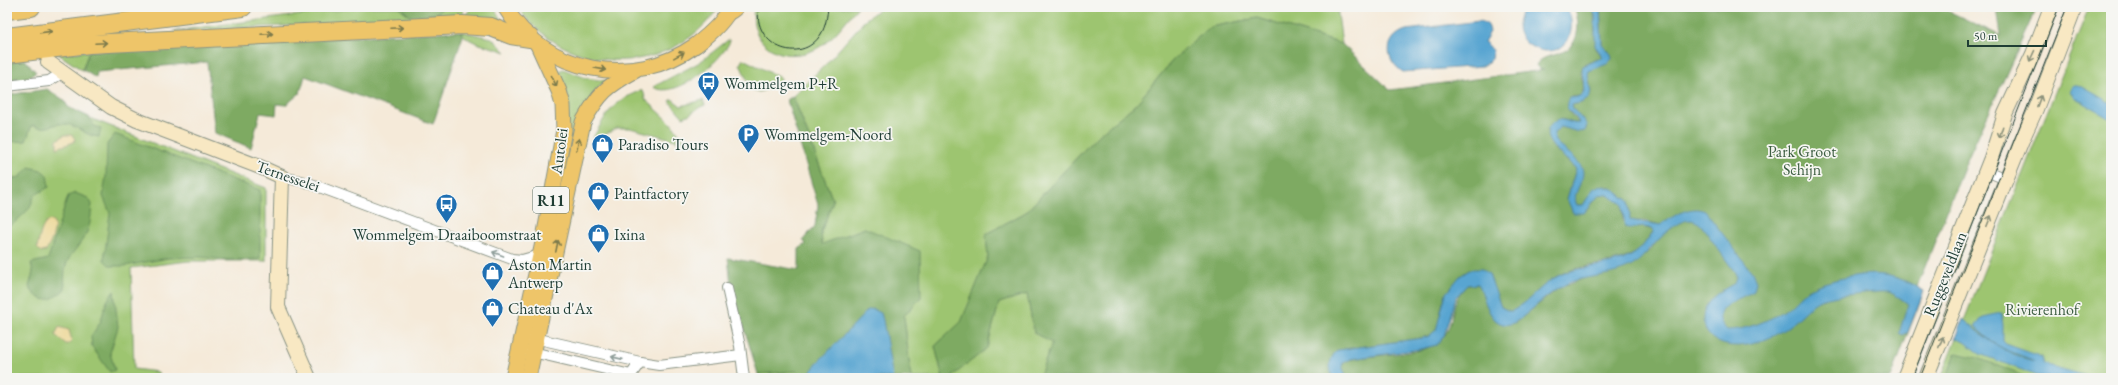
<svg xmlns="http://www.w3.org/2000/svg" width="2118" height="385" viewBox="0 0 2118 385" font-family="'EB Garamond',serif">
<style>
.green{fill:#9dc570;stroke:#5e8152}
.forest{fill:#7eaa62;stroke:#4e744b}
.sand{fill:#eeda9e;stroke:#868c69}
.water{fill:#58a5d1;stroke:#3c7182}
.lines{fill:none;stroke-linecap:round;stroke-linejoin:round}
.street-casing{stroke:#8a9486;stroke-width:12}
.secondary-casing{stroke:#8a9486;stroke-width:16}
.primary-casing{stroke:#8a9486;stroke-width:17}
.highway-casing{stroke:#8a9486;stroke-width:20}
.street{stroke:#fff;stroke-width:10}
.secondary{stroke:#f8e8c3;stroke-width:14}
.primary{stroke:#eec569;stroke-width:15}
.highway{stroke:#eec569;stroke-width:18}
.tram{stroke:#1f3d34;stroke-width:1}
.oneway{stroke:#7c7a4c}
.oneway2{stroke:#8c927c}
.oneway3{stroke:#8f9e9a}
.labels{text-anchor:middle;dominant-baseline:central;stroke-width:3.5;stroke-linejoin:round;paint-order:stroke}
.shield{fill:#f6f6f2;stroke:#60746d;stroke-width:1}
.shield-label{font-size:15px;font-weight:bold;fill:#1f3d34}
.poi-label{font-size:16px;fill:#1f3d34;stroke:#f6f6f2;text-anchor:start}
.street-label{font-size:16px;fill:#1f3d34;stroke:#f6f6f2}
.park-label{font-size:16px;fill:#3e5f43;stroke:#f6f6f2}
</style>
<rect width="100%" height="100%" fill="#f6f6f2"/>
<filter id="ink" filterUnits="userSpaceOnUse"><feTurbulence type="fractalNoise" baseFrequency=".025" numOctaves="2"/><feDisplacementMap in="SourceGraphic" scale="8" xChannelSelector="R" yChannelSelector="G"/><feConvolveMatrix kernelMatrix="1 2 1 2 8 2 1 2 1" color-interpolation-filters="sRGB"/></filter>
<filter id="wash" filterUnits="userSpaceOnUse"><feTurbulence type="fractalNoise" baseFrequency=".012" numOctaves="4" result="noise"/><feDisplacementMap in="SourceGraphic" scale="16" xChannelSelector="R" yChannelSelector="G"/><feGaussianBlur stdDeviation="0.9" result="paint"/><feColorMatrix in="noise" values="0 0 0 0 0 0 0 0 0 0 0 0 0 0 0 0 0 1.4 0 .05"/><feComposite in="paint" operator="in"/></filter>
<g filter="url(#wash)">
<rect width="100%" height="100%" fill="#f5ead9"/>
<g class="green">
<polygon points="362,7 399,7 415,20 173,31"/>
<polygon points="443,7 462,7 464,16 432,19"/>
<polygon points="472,7 494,7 502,22 464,17"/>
<path d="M518,7H719C682,61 614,75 558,44C543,35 527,22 518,7Z"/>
<path d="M754,7H858C845,21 832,42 814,50C781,64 748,45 754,7Z"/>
<polygon points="882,7 1337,7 1342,44 1257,18 1210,27 1173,60 1136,104 1098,135 1026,212 986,234 988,257 961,323 935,346 943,378 911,378 904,316 921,297 865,228 822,245 821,232 833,201 793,96 826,64 866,19"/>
<polygon points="2089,7 2111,7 2111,378 1941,378"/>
<path d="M460,31L492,38L506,52C492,46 469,45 460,31Z"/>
<path d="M728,40L730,41C722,61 675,101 653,87L700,62Z"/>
<polygon points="89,51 82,70 58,54"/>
<polygon points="743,59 781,78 780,85 759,92 751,89 740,64"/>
<polygon points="563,69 586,78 607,81 600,85 549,236 568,99 560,71"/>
<path d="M641,90L644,93L645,99L669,121L687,143L630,128H617L596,140L593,138C608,111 612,103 641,90Z"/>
<polygon points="42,99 266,188 266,261 188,261 131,268 134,369 158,372 159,378 7,378 7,103"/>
<path d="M672,99L681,106L703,100L705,105C696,108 693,114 683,117L669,101Z"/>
<polygon points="1027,294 1034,333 1052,343 1039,378 950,378 987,348 999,303"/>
<polygon points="796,371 803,378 758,378 758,374"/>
</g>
<g class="forest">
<polygon points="399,7 443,7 432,19 415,20"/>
<path d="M1574,7H1591L1594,12L1596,49L1603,57L1585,64C1584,66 1581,70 1581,73C1581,82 1587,87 1580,96L1571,97L1569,112L1579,123C1570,125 1564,115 1554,122L1552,147L1576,169L1567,199L1587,210L1599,195L1606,194L1622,204L1623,222L1654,230C1649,237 1644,247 1637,252C1614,267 1585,262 1561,274C1543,283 1530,301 1513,311H1509L1501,307L1471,269C1459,276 1450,288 1444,300C1439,311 1441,324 1433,334L1422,338L1338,350L1332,376L1333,378H1039L1052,343L1034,333L1027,294L999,303L987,348L950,378H943L935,346L961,322L988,257L986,234L1026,212L1098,135L1136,104L1173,60L1210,27L1257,18L1342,44L1390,90L1544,70L1539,69L1536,65C1543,54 1556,57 1566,50C1580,41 1580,21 1574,7Z"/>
<path d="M1600,7H1940L2001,36L1997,7H2037L1968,158L1917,287L1924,291L1891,378H1347L1342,366L1346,361C1370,352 1431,359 1445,335C1455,318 1451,299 1467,285L1478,284C1491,300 1485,331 1516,322L1558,289L1650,251L1661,236L1660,225L1646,221H1632L1629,217V201L1613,189L1605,186L1583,205H1577C1570,194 1586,179 1581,168C1577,157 1563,150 1555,141L1554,133L1560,127L1583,132L1587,128C1584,120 1573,113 1572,105L1584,102L1591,92L1588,72L1609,51L1602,44Z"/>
<polygon points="460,31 463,36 433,124 305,76 300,93 286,105 277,104 276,115 260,113 251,148 215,133 207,62 97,72 96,78 83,70 89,51"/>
<polygon points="7,60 25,60 36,72 28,78 7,81"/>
<path d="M47,89L64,100L68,107L89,117L94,126L101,128L99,137C86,136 78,126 66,124C53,122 47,132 32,125L26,141L7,142V95Z"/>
<polygon points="793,96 833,201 821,232 822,244 865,228 920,251 921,297 904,316 911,378 803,378 796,371 758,374 731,285 728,258 799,270 799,249 806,244 803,240 815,226 818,205 787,100"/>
<polygon points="115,134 260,190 260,259 229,260 200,257 169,258 125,266 110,266 104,260 110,213 103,196 106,176 107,144"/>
<polygon points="29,167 41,170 47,175 49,187 35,195 29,209 13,224 7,226 7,180 20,177"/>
<path d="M75,193L88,198L92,204C91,212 91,224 87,232C73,258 62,255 65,289C51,302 41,305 29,287L33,272L31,263L48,259L68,196Z"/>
<polygon points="114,291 118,327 110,353 115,370 110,372 92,347 91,336 100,323 107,301"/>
<polygon points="1956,353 1978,358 2028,378 1946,378"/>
</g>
<g class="sand">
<polygon points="64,135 72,135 75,139 74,142 57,148 57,140"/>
<path d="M50,220L54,223C56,231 51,243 46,251L41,252L37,248C40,238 40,225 50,220Z"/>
<polygon points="59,327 69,330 72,341 69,344 66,344 55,335"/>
</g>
<g class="water">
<path d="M1525,7H1565C1571,13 1572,21 1571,30C1566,71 1496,46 1525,7Z"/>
<path d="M1591,7H1600L1602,44L1611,54L1612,59L1607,64L1589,71C1585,80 1597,94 1585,101C1581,104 1576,103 1572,105L1573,109L1587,125L1585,131L1579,132L1560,127L1554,133L1555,141C1563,150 1577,157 1582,168C1587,181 1570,193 1577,205H1583L1593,189L1600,185L1613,189L1629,201L1630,219C1633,222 1653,223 1660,225C1673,217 1689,204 1705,211L1752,272L1756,282L1754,291C1738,300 1705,308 1727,330C1746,330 1769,321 1785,310C1793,305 1799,295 1808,290C1817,284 1828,282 1839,279C1874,271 1893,272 1924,291L1908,332L1903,335L1899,333L1908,304C1903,300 1894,293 1887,292C1876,291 1827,296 1818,301C1806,308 1797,320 1786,328C1767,342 1729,356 1710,336C1706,332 1704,326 1703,320C1703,300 1719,292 1735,283L1737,277L1734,271L1701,225C1679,204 1648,257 1632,266C1614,276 1593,275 1574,281C1558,286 1544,299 1531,310C1523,316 1514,327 1503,324C1489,321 1484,298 1480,287L1478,284L1467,285L1456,297L1444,336L1437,345L1421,349L1351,359L1343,363L1342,366L1347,378H1333C1328,368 1329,357 1338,350L1422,338L1429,336L1436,330L1446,293L1460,276L1471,269H1482L1489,274L1501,307L1509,311H1512C1530,302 1541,284 1558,276C1583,263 1618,269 1639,250C1645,244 1649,237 1654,231C1645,223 1635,231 1625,227L1622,204L1606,194L1599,195L1584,213H1573L1567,199L1576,169C1566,156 1530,137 1557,120C1565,118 1572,125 1579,123C1576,113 1561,111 1569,98C1572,97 1576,98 1579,96C1590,92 1579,74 1583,66L1603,57L1595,46V15Z"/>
<path d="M1479,21C1486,22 1489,24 1490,32L1484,42C1491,46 1494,51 1492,59L1483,66L1403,72C1384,60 1384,37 1406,30Z"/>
<polygon points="2073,85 2079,85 2111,103 2111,119 2074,97 2070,91"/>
<polygon points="873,309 881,313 883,320 893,378 812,378 811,371 818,362 868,310"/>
<path d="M2001,313L2003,324V341L2006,344L2042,357L2044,364L2094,378H2043L1980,354L1964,342L1956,338L1963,319C1986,338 2006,355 2035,361L2006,350L1993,343L1975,327L1983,317Z"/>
</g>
</g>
<g filter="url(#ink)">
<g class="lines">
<defs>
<g id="street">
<polyline points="7,86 49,81 62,73"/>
<polyline points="1986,171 2006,179"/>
<polyline points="282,177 306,182 512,259 522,260 540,255"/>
<polyline points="727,288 740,346 744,378"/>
<polyline points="530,337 640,362 631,375"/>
<polyline points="528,351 631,375"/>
<polyline points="640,362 659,365 741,355"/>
</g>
<g id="secondary">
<polyline points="48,62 111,107 137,120 260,167 282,177 278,307 309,378"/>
<polyline points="1904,378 1991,158 2005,114 2033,54 2051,7"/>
<polyline points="1926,378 2022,140 2036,109 2075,7"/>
</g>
<g id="primary">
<path d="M505,7C545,74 633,90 696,45C709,35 724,22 731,7"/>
<polyline points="513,378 544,238 564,130 563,105 559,91 538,45"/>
<path d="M528,378L583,122C599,93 607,86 636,70"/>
</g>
<g id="highway">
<polyline points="7,10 31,7"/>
<polyline points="730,10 734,7"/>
<polyline points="7,37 243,7"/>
<polyline points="7,54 89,44 462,25 491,27 511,35 530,38"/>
</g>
</defs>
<use href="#street" class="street-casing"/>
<use href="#secondary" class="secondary-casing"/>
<use href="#primary" class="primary-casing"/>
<use href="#highway" class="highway-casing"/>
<use href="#street" class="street"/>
<use href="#secondary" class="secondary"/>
<use href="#primary" class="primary"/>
<use href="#highway" class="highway"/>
<g class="tram">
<path d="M759,7C751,45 801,67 821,34C826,26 827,16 828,7"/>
<polyline points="1912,378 2059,7"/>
<polyline points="1920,378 2067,7"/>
</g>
</g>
<defs><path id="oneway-shaft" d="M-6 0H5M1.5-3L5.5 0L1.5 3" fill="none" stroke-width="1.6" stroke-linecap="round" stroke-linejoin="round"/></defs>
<g class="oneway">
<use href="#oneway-shaft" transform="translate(397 28) rotate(-3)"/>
<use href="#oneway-shaft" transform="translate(46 32) rotate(-7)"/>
<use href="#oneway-shaft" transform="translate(267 34) rotate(-3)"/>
<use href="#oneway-shaft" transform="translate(101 43) rotate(-3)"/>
<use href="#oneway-shaft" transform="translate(679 55) rotate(-29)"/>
<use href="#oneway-shaft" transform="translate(600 69) rotate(10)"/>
<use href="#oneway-shaft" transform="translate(554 81) rotate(65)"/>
<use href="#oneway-shaft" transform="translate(578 144) rotate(-78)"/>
<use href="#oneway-shaft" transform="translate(557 246) rotate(-78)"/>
</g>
<g class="oneway2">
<use href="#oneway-shaft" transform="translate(2032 56) rotate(115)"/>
<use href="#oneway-shaft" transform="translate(2039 101) rotate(-69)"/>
<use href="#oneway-shaft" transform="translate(2001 132) rotate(107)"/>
<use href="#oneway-shaft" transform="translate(1989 221) rotate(-68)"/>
<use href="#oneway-shaft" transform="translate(1941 342) rotate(-68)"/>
</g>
<g class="oneway3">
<use href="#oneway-shaft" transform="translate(498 254) rotate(-160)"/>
<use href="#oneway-shaft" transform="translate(617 358) rotate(-167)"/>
</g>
</g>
<defs>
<symbol id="bus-pin" viewBox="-11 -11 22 30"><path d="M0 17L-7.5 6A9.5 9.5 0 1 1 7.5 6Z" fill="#1f6fb2" stroke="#f6f6f2"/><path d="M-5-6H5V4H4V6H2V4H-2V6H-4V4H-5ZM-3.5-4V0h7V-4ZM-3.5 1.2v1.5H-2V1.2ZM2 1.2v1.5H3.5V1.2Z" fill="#fff"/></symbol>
<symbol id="parking-pin" viewBox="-11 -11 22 30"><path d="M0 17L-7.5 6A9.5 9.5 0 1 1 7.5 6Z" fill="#1f6fb2" stroke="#f6f6f2"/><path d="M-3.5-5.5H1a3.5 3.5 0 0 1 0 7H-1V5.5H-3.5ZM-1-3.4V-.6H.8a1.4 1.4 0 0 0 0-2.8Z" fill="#fff"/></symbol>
<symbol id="shop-pin" viewBox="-11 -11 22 30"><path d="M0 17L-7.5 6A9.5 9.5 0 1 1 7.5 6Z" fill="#1f6fb2" stroke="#f6f6f2"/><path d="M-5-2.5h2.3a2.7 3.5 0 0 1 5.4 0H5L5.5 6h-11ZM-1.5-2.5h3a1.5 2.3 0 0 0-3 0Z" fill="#fff"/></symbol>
</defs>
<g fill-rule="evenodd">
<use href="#bus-pin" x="696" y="70" width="25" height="34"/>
<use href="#parking-pin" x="736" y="122" width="25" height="34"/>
<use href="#shop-pin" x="590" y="132" width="25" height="34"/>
<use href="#shop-pin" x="586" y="180" width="25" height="34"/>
<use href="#bus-pin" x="434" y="192" width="25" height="34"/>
<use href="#shop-pin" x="586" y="222" width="25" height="34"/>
<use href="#shop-pin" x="480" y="260" width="25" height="34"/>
<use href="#shop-pin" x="480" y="296" width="25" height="34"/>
</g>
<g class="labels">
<rect class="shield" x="533" y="187" width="36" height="26" rx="3"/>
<g class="shield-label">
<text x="551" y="200">R11</text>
</g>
<g class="poi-label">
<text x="724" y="83">Wommelgem P+R</text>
<text x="764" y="134">Wommelgem-Noord</text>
<text x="618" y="144">Paradiso Tours</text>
<text x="614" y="193">Paintfactory</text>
<text x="447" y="234" text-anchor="middle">Wommelgem Draaiboomstraat</text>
<text x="614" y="234">Ixina</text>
<text x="508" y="264">Aston Martin<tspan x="508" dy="18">Antwerp</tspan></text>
<text x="508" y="308">Chateau d'Ax</text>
</g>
<g class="street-label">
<text transform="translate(559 151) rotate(-82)">Autolei</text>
<text transform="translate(288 176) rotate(19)">Ternesselei</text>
<text transform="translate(1945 274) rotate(-68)">Ruggeveldlaan</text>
</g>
<g class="park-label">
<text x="1802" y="151">Park Groot<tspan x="1802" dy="18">Schijn</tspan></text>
<text x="2042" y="309">Rivierenhof</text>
</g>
</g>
<rect width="2118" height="385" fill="none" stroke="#f6f6f2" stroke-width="24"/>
<path d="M1968 40v6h78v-6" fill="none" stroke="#1f3d34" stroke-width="2"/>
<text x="1974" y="40" font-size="12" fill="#1f3d34" stroke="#f6f6f2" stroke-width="3" paint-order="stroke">50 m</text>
</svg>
